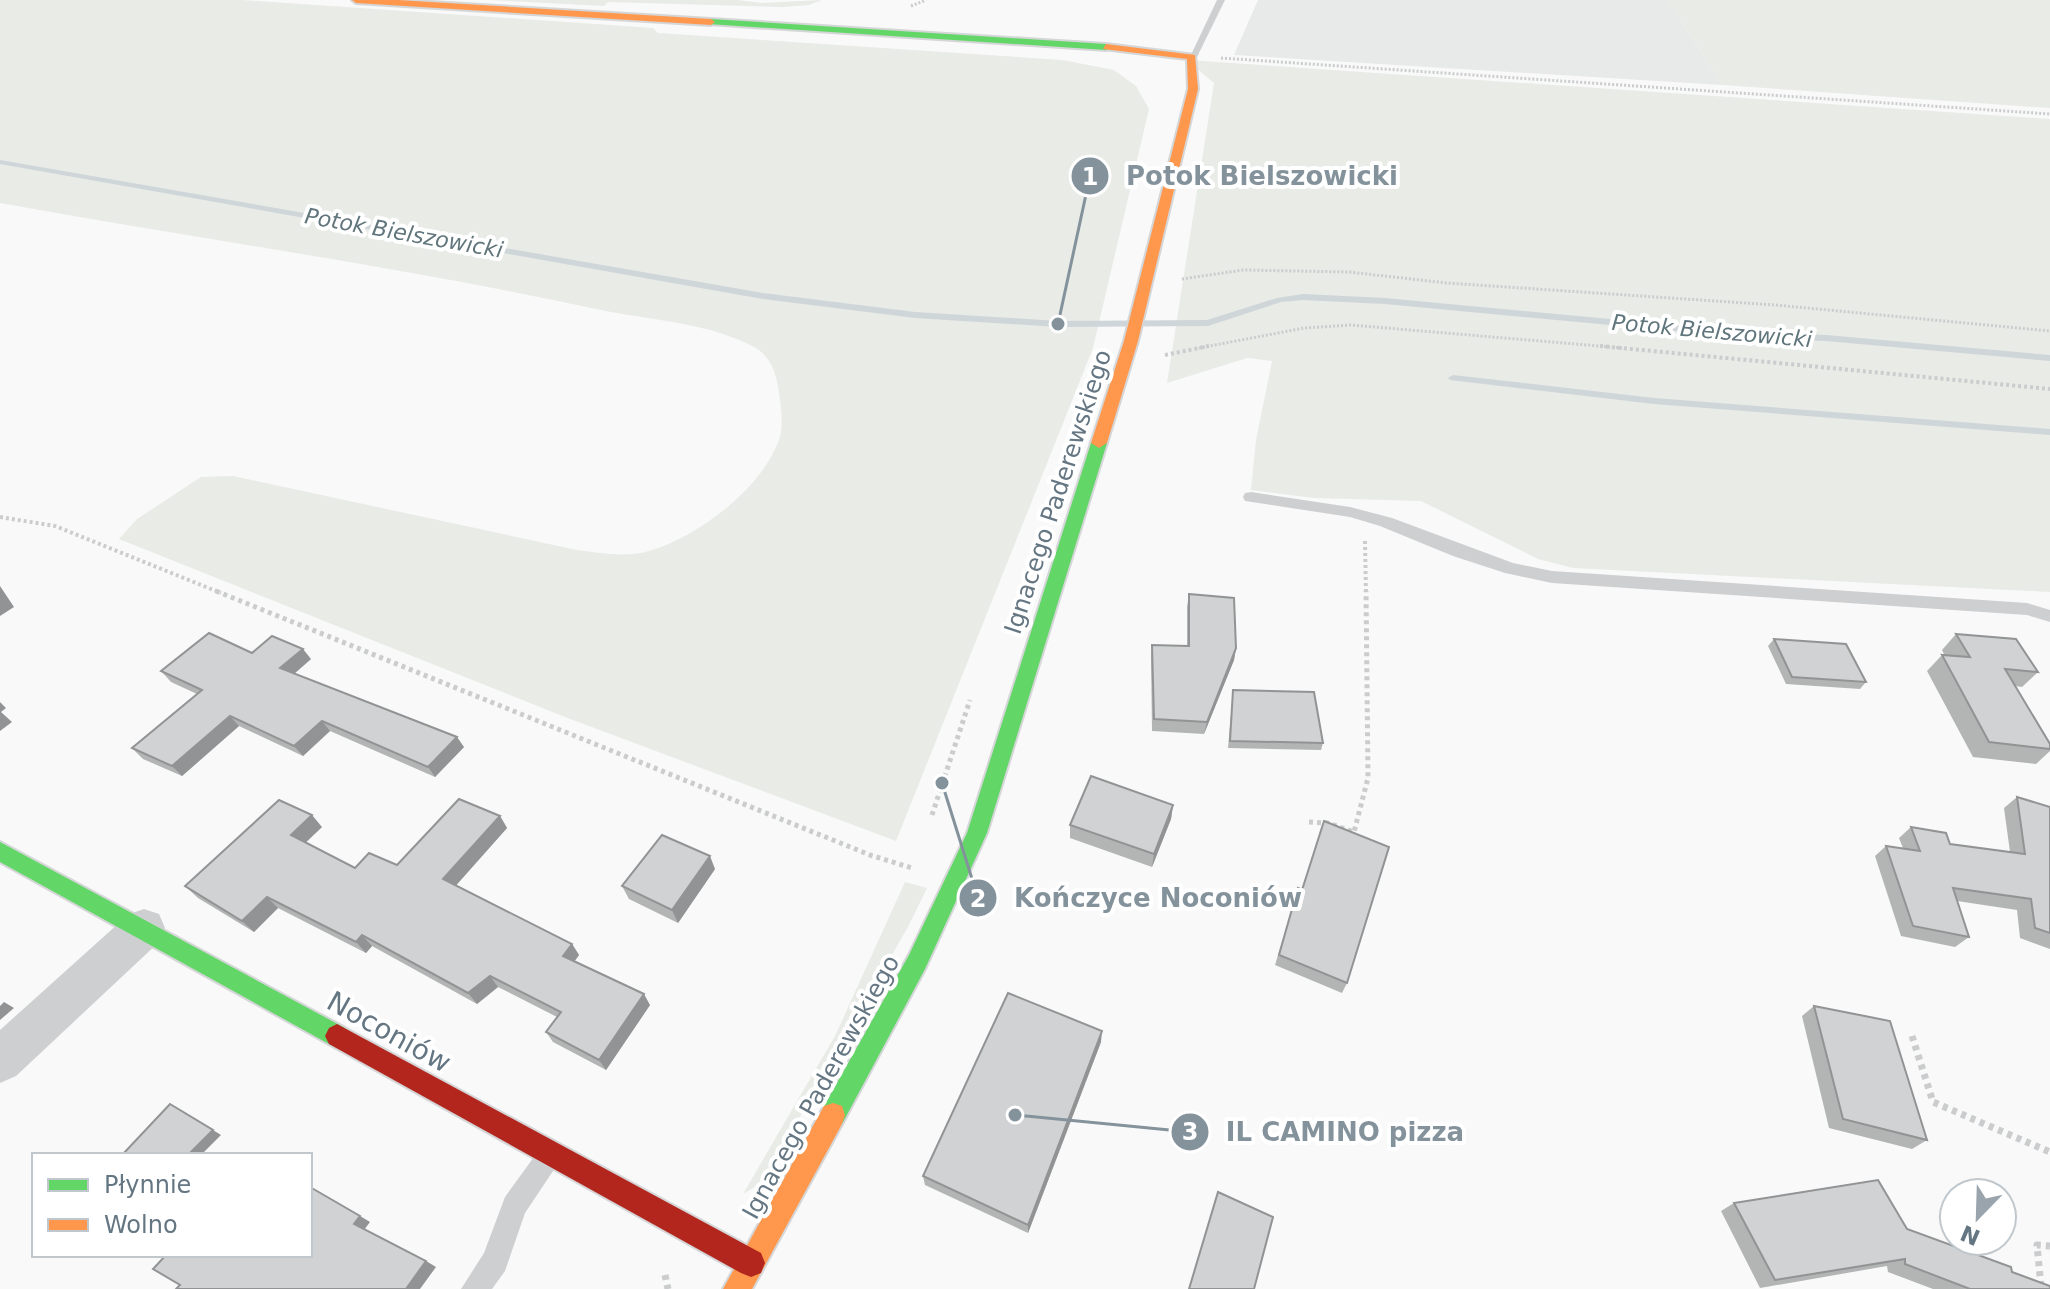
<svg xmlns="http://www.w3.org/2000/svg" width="2050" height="1289" viewBox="0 0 2050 1289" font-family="'DejaVu Sans',sans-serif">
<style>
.built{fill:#e8e9e9}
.green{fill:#e8ebe6}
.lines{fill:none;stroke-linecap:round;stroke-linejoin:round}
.stream{fill:#ced6d9;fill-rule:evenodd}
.fast-casing{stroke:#d5d6d7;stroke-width:4}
.slow-casing{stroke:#d5d6d7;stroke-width:4}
.jam-casing{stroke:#d5d6d7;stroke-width:4}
.path-far3{stroke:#cbcccd;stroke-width:3;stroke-dasharray:2 2;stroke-linecap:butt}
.path-far2{stroke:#cbcccd;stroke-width:4;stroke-dasharray:3 3;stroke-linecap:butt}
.path-far1{stroke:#cbcccd;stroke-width:5;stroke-dasharray:4 4;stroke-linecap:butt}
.path{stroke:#cbcccd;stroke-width:7;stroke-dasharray:5 5;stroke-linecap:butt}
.lane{fill:#cecfd0;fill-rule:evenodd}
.street{fill:#cecfd0;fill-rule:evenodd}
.fast{fill:#63d668;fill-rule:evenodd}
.slow{fill:#ff974d;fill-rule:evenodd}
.jam{fill:#b3261e;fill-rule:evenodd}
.wall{fill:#b3b5b5}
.shaded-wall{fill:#929394}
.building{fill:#d0d2d3;stroke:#929394;stroke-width:2}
.labels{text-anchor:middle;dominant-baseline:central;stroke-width:8;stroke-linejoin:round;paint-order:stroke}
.far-water-label{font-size:22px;font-style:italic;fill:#60757c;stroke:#fff}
.street-label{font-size:24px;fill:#657683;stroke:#fff}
.near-street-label{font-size:28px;fill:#657683;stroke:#fff}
.leader{fill:none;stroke:#84929c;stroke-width:3}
.callout-dot{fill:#84929c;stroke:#fff;stroke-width:3}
.mark-label{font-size:24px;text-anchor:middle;font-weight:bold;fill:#fff}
.callout-label{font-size:26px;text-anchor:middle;font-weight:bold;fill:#84929c;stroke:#fff;stroke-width:8;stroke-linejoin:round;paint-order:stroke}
</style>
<rect width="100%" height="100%" fill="#f9f9f9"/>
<polygon class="built" points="1258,0 1668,0 1722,85 1234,55"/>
<g class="green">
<path d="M0,0H242L653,28L658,33L1062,60L1114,70L1136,86L1149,109L1093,348L896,841L565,717L119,539L137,519L201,477L233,476L577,550C602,553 625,558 649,551C698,537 761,489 779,440C784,426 781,407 779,392C776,374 772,357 754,347C708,322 647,320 596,309C398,266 198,239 0,203Z"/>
<polygon points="490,0 737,0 762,3 822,0 809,5 782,7 608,2 604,6"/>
<polygon points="1668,0 2050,0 2050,108 1722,85"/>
<polygon points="1187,60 2050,119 2050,592 1573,568 1538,559 1421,501 1314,498 1251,490 1256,440 1272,361 1247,358 1167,383 1214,83"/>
<polygon points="905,882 927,888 909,925 763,1182 743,1194 835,1036"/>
</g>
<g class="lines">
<g class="stream">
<polygon points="0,160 763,293 915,312 1058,321 1207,320 1277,298 1303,294 1385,298 1761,333 1826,335 2050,355 2050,361 1826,341 1761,339 1385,304 1303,300 1281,302 1208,326 1058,327 915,318 763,299 0,164"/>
<polygon points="1453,375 1654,398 2050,429 2050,435 1654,404 1450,380 1448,378"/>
</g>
<defs>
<g id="fast">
<polygon points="711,19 1106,44 1111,47 1106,50 708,24"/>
<polygon points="1099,438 1107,443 987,833 925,969 842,1124 833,1127 824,1124 821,1115 824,1106 909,955 967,833 1091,443"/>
<polygon points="0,842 345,1028 349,1036 345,1044 337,1048 329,1044 0,862"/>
</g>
<g id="slow">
<polygon points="352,0 398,0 711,19 715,22 711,25 356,3"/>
<polygon points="1106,44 1195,55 1198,89 1138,341 1107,443 1099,448 1091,443 1124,341 1188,89 1187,59 1103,49"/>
<polygon points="833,1103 842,1106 845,1115 842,1124 752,1289 723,1289 824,1106"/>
</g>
<polygon id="jam" points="337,1024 761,1253 765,1263 761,1273 751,1277 741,1273 329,1044 325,1036 329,1028"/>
</defs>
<use href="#fast" class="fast-casing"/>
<use href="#slow" class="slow-casing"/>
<use href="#jam" class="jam-casing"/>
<g class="path-far3">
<polyline points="911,6 926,0"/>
<polyline points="1221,58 2050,114"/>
<polyline points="1182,279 1243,270 1349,272 1447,283 1775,305 2050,331"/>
<polyline points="1199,348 1304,328 1351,325 1623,348"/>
</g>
<g class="path-far2">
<polyline points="1600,346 2050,389"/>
<polyline points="1165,355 1209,346"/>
<polyline points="0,517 55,526 221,593"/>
<polyline points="1365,541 1366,593"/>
</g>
<g class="path-far1">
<polyline points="216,591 870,855 912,868"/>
<polyline points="932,815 970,700"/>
<polyline points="1309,822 1328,823 1354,832 1368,778 1366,591"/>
</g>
<g class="path">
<polyline points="1912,1036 1933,1102 2050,1152"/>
<polyline points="665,1275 668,1289"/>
<polyline points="2041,1286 2037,1245 2050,1246"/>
</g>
<g class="lane">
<polygon points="1217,0 1225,0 1197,57 1189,59"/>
<polygon points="1251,492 1350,507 1392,518 1513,563 1552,571 2027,603 2050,610 2050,622 2027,615 1552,583 1505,573 1453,556 1380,526 1350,517 1245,501 1243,497 1245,493"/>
<polygon points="548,1146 557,1150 561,1159 525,1213 505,1271 492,1289 461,1289 484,1253 505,1197 539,1150"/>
</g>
<polygon class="street" points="144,909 159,914 165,928 159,942 16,1076 0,1083 0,1030 129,914"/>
<use href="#fast" class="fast"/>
<use href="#slow" class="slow"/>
<use href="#jam" class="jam"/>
</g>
<g class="wall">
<polygon points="1189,594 1236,648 1234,660 1204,734 1152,731 1151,657 1152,645 1187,646 1187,607"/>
<polygon points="1956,634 2038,672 2022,687 2015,686 2050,744 2050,751 2036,764 1973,757 1927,671 1942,655 1945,656 1942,650"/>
<polygon points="1774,639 1866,682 1860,689 1786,684 1768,646"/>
<polygon points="252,653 311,659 294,674 464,747 435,777 330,731 303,756 239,726 182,776 143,759 132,748 197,694 171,682 161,671"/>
<polygon points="1233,690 1323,743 1321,750 1228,748"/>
<polygon points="2017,797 2050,807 2050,949 2020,938 2017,910 1957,901 1969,937 1955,947 1901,936 1875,856 1886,846 1903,848 1899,838 1911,827 1950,844 2010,852 2004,808"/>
<polygon points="1173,805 1171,819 1152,867 1070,838 1070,825"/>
<polygon points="500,816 507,828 456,885 572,944 579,955 574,962 650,1005 606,1070 553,1042 546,1032 557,1017 498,987 477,1004 372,946 366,953 278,908 254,932 198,898 185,886 322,827 306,842 355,868 397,865"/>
<polygon points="715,869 678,923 629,899 622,886"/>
<polygon points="1298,888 1347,983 1342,993 1275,965"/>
<polygon points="1814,1006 1927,1140 1912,1149 1829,1128 1802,1016"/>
<polygon points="1101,1042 1028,1233 925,1185 923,1176"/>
<polygon points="1734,1203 1907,1229 2012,1272 2050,1289 1933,1289 1888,1272 1887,1266 1760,1288 1721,1211"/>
</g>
<g class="shaded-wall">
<polygon points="0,586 14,607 0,616"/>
<polygon points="1236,648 1234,660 1204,734 1207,722"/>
<polygon points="303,649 311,659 288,679 280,668"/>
<polygon points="0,702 6,708 1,712 12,722 0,731"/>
<polygon points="230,716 239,726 182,776 172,766"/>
<polygon points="322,721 330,731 303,756 294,746"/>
<polygon points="457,737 464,747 435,777 428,767"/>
<polygon points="1173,805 1171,819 1152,867 1154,854"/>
<polygon points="312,815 322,827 302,846 291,835"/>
<polygon points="500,816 507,828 452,890 443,879"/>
<polygon points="710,856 715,869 678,923 672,910"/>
<polygon points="267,897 278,908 254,932 242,921"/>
<polygon points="362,935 372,946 366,953 356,942"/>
<polygon points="572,944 579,955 570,967 563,956"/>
<polygon points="490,976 498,987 477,1004 468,993"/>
<polygon points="644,994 650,1005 606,1070 599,1060"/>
<polygon points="4,1002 14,1008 0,1020 0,1006"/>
<polygon points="1102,1031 1101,1042 1028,1233 1028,1225"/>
<polygon points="213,1130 221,1135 201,1155 188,1155"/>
<polygon points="360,1216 370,1222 364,1230 354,1224"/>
<polygon points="426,1261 436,1267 420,1289 406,1289"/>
</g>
<g class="building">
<polygon points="1189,594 1234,598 1236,648 1207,722 1154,719 1152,645 1189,646"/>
<polygon points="209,633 252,653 272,636 303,649 280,668 457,737 428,767 322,721 294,746 230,716 172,766 132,748 202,690 161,671"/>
<polygon points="1956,634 2016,639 2038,672 2005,669 2050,744 2050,749 1989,742 1942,655 1970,657"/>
<polygon points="1774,639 1846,644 1866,682 1792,677"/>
<polygon points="1233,690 1314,692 1323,743 1230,741"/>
<polygon points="1091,776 1173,805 1154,854 1070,825"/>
<polygon points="2017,797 2050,807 2050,933 2035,928 2031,899 1953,888 1969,937 1913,926 1886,846 1920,851 1911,827 1946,833 1950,844 2025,854"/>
<polygon points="459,799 500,816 443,879 572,944 563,956 644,994 599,1060 546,1032 561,1012 490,976 468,993 362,935 356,942 267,897 242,921 185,886 279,800 312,815 291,835 355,868 369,853 397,865"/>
<polygon points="1324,821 1389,847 1347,983 1279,955 1298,888 1302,890"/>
<polygon points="662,835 710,856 672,910 622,886"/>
<polygon points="1008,993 1102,1031 1028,1225 923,1176"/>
<polygon points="1814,1006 1890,1021 1927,1140 1843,1119"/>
<polygon points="170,1104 213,1130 188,1155 122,1155"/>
<polygon points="1878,1180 1907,1229 2011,1267 2012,1272 2050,1286 2050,1289 1970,1289 1905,1264 1905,1259 1775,1280 1734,1203"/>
<polygon points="310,1187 360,1216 354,1224 426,1261 406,1289 176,1289 180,1285 153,1269 166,1255 310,1255"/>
<polygon points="1218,1192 1273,1217 1254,1289 1189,1289"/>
</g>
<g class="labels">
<g class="far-water-label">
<text transform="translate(404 233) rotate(10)">Potok Bielszowicki</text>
<text transform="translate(1712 331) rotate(5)">Potok Bielszowicki</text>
</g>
<g class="street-label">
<text transform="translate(1058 492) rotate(-72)">Ignacego Paderewskiego</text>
<text transform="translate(821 1087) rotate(-61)">Ignacego Paderewskiego</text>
</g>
<g class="near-street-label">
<text transform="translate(389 1032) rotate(29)">Noconiów</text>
</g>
</g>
<path class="leader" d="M1058 324L1090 176M942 783L978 898M1015 1115L1190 1132"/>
<g class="callout-dot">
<circle cx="1058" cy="324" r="8"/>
<circle cx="942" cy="783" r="8"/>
<circle cx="1015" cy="1115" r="8"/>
<circle cx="1090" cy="176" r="20"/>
<circle cx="978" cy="898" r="20"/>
<circle cx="1190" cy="1132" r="20"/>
</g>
<g class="mark-label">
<text x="1090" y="185">1</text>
<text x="978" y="907">2</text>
<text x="1190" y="1140">3</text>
</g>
<g class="callout-label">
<text x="1262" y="185">Potok Bielszowicki</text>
<text x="1158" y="907">Kończyce Noconiów</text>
<text x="1345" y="1141">IL CAMINO pizza</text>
</g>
<rect x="32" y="1153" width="280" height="104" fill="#ffffff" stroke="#c1c8cd" stroke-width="2"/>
<rect x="48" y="1179" width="40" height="12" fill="#63d668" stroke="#c1c8cd" stroke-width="2"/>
<text x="104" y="1193" font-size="24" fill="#657683">Płynnie</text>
<rect x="48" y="1219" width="40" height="12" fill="#ff974d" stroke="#c1c8cd" stroke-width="2"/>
<text x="104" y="1233" font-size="24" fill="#657683">Wolno</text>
<g transform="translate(1978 1217) rotate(203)"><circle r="38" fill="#ffffff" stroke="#c1c8cd" stroke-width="2"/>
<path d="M0-6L14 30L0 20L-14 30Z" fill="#99a4ac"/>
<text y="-12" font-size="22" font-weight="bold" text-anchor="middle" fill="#657683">N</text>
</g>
</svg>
